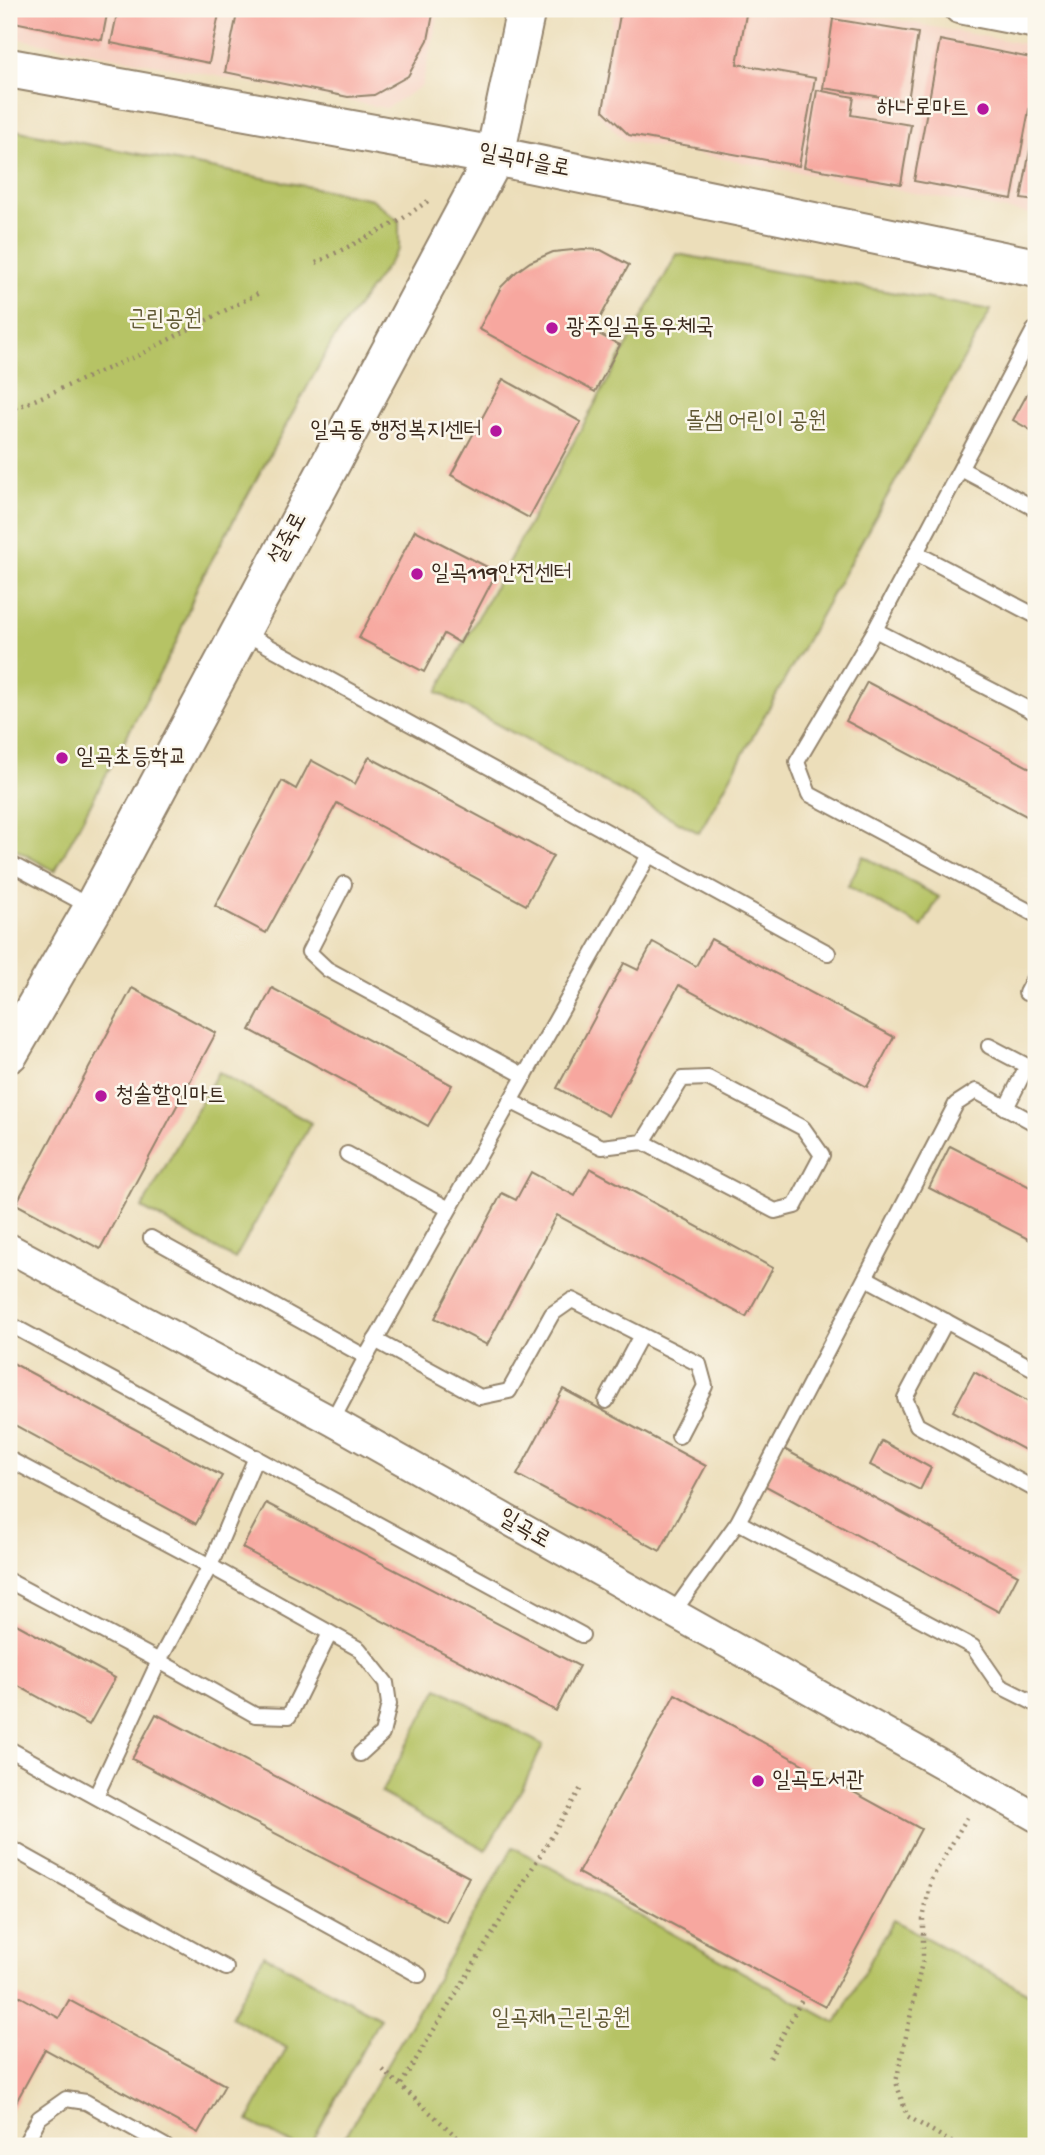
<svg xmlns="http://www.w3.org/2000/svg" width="1045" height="2155" viewBox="0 0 1045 2155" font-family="'Gochi Hand','Poor Story',sans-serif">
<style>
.built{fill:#f6d2c3}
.green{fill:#b6c365;stroke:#787642;stroke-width:2}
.building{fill:#f7a79f}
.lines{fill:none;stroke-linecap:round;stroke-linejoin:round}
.lane-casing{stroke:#94846c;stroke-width:18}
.street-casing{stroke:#94846c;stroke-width:32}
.secondary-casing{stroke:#94846c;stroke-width:42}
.path{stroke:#94846c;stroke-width:4.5;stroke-dasharray:2 5;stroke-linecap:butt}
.lane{stroke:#fff;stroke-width:14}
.street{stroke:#fff;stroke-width:28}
.secondary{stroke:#fff;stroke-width:38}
.poi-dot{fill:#b5179e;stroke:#fbf7ec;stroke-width:2.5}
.labels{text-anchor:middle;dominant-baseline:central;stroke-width:5;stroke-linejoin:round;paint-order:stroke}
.poi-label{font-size:23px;fill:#3b2a1e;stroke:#fbf7ec;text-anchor:start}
.street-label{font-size:23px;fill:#3b2a1e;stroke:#fbf7ec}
.park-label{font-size:23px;fill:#605833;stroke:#fbf7ec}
</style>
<rect width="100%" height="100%" fill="#fbf7ec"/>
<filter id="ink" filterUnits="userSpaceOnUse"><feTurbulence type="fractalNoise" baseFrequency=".0143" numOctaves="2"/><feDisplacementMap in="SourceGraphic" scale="14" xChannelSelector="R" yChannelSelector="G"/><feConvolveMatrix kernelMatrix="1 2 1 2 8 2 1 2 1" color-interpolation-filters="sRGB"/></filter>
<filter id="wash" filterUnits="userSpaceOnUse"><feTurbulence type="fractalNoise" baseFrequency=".00686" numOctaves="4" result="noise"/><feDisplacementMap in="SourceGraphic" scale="28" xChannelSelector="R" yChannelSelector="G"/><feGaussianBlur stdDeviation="1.57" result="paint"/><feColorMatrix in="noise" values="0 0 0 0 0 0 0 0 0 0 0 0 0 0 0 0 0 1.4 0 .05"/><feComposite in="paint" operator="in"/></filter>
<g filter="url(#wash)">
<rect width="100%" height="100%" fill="#ecdeba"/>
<g class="built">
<polygon points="9,9 440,9 422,86 386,108 9,37"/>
<polygon points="614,9 835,9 1036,46 1036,215 625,141 596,111"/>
</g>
<g class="green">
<polygon points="9,129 372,199 399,221 399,249 332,342 198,585 175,645 55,871 9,846"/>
<polygon points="677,254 991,310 699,833 437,692"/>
<polygon points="863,856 939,897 922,927 848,886"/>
<polygon points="218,1072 311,1123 235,1259 142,1208"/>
<polygon points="438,1688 543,1745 523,1787 486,1850 381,1793"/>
<polygon points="513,1847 836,2023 893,1920 1036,1997 1036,2146 340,2146"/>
<polygon points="264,1955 380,2018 310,2146 295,2146 248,2121 287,2048 231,2017"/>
</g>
<g id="blocks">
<g class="building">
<polygon points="9,9 108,9 102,40 9,21"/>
<polygon points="118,9 220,9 209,63 111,43"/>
<polygon points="238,9 434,9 428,40 408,76 374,95 348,97 225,72"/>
<polygon points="621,9 747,9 737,64 815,78 799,166 629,135 603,110"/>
<polygon points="833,19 918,33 908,101 823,88"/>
<polygon points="940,40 1036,59 1036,73 1012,199 914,181"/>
<polygon points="817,90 854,97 851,115 911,125 901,184 804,167"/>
<polygon points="1033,133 1036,133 1036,201 1021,199"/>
<polygon points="583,249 601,250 629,265 593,331 620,345 595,392 479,329 501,287 516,272 530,262 553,252"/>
<polygon points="1036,378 1036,433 1013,420"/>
<polygon points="503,379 581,422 529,518 451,475"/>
<polygon points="415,530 497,572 460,643 444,634 424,672 359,638"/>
<polygon points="867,682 1036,771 1036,821 846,721"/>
<polygon points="369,757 553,856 526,905 337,803 266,933 215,906 282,781 296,789 311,760 355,784"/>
<polygon points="711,939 894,1037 867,1087 679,985 608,1116 557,1088 624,963 638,970 653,942 696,966"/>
<polygon points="132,988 216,1033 100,1249 16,1204"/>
<polygon points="272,988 452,1085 428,1126 250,1030"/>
<polygon points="950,1146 1036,1190 1036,1243 929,1188"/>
<polygon points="590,1168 773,1268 746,1317 557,1215 487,1345 435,1318 502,1193 516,1200 531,1172 575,1196"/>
<polygon points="9,1361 222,1476 196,1524 9,1422"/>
<polygon points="974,1372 1036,1406 1036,1456 953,1411"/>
<polygon points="563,1389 706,1466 660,1551 517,1475"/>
<polygon points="882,1441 931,1468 920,1490 870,1465"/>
<polygon points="784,1449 1018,1575 999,1612 764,1485"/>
<polygon points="266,1503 579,1666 556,1711 242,1548"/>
<polygon points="9,1620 115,1678 89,1725 9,1681"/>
<polygon points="675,1694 921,1829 825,2007 578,1873"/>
<polygon points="156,1714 469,1877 446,1922 132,1759"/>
<polygon points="14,1993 59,2018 69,2000 225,2085 198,2133 45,2049 9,2115 9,2003"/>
</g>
</g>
</g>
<g filter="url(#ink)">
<use href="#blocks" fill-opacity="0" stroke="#94846c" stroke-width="2"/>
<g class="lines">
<defs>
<g id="lane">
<polyline points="1034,330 875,630 797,762 809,794 1036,915"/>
<polyline points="961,469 1036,509"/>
<polyline points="916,553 1036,616"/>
<polyline points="875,630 1036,713"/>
<polyline points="241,631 828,953"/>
<polyline points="9,863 91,907"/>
<polyline points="344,884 309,952 327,969 525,1076"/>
<polyline points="1026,993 1036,974"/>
<polyline points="989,1046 1027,1066"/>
<polyline points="510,1101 602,1147 643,1142 682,1079 708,1078 803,1128 822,1155 795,1206 775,1211 643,1142"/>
<polyline points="1006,1108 1027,1066 1036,1071"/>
<polyline points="347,1154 449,1209"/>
<polyline points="151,1238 366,1357"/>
<polyline points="866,1278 1036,1370"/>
<polyline points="946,1321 905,1398 917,1425 1036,1490"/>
<polyline points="9,1326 11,1325 582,1635"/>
<polyline points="375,1340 480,1397 509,1391 552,1314 572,1300 699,1364 705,1386 679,1436"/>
<polyline points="606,1401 641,1335"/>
<polyline points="332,1421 366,1357 649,855"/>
<polyline points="9,1459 210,1566 359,1649 386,1683 389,1704 382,1734 360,1754"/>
<polyline points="738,1522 973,1647 1000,1686 1036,1704"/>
<polyline points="9,1581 159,1661 255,1715 289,1716 330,1633"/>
<polyline points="672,1614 738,1522 956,1104 976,1091 1036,1124"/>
<polyline points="9,1749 419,1975"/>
<polyline points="96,1796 159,1661 210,1566 256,1457"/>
<polyline points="9,1847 226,1968"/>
<polyline points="24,2146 39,2118 66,2099 86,2102 165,2146"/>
</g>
<g id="street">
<polyline points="959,9 1036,24"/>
<polyline points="9,1248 332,1421 1036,1817"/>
</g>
<g id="secondary">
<polyline points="9,68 495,156 1036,268"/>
<polyline points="9,1053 93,908 495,156 526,9"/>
</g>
</defs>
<use href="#lane" class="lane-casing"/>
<use href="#street" class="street-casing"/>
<use href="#secondary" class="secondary-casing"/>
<g class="path">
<polyline points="316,263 399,221 428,201"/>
<polyline points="9,411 139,355 261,292"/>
<polyline points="770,2058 804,1996"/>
<polyline points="383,2070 467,2146"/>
<polyline points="401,2084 581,1788"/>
<polyline points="958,2146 907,2116 896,2082 923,1958 923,1919 931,1880 969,1814"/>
</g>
<use href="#lane" class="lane"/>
<use href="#street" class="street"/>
<use href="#secondary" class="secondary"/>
</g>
</g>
<g class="poi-dot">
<circle cx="983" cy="109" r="7"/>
<circle cx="552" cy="328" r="7"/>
<circle cx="496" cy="431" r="7"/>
<circle cx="417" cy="574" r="7"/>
<circle cx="62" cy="758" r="7"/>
<circle cx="101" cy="1096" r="7"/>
<circle cx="758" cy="1781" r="7"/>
</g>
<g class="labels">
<g class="poi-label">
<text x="969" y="109" text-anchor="end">하나로마트</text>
<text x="566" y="328">광주일곡동우체국</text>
<text x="482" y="431" text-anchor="end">일곡동 행정복지센터</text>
<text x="431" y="574">일곡119안전센터</text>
<text x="76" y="758">일곡초등학교</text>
<text x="115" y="1096">청솔할인마트</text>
<text x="772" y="1781">일곡도서관</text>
</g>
<g class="street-label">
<text transform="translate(524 162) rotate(11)">일곡마을로</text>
<text transform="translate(289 539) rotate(-62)">설죽로</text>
<text transform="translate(524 1530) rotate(30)">일곡로</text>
</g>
<g class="park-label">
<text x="165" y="320">근린공원</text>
<text x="756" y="422">돌샘 어린이 공원</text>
<text x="561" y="2019">일곡제1근린공원</text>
</g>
</g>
<rect width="1045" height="2155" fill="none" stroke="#fbf7ec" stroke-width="35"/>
</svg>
